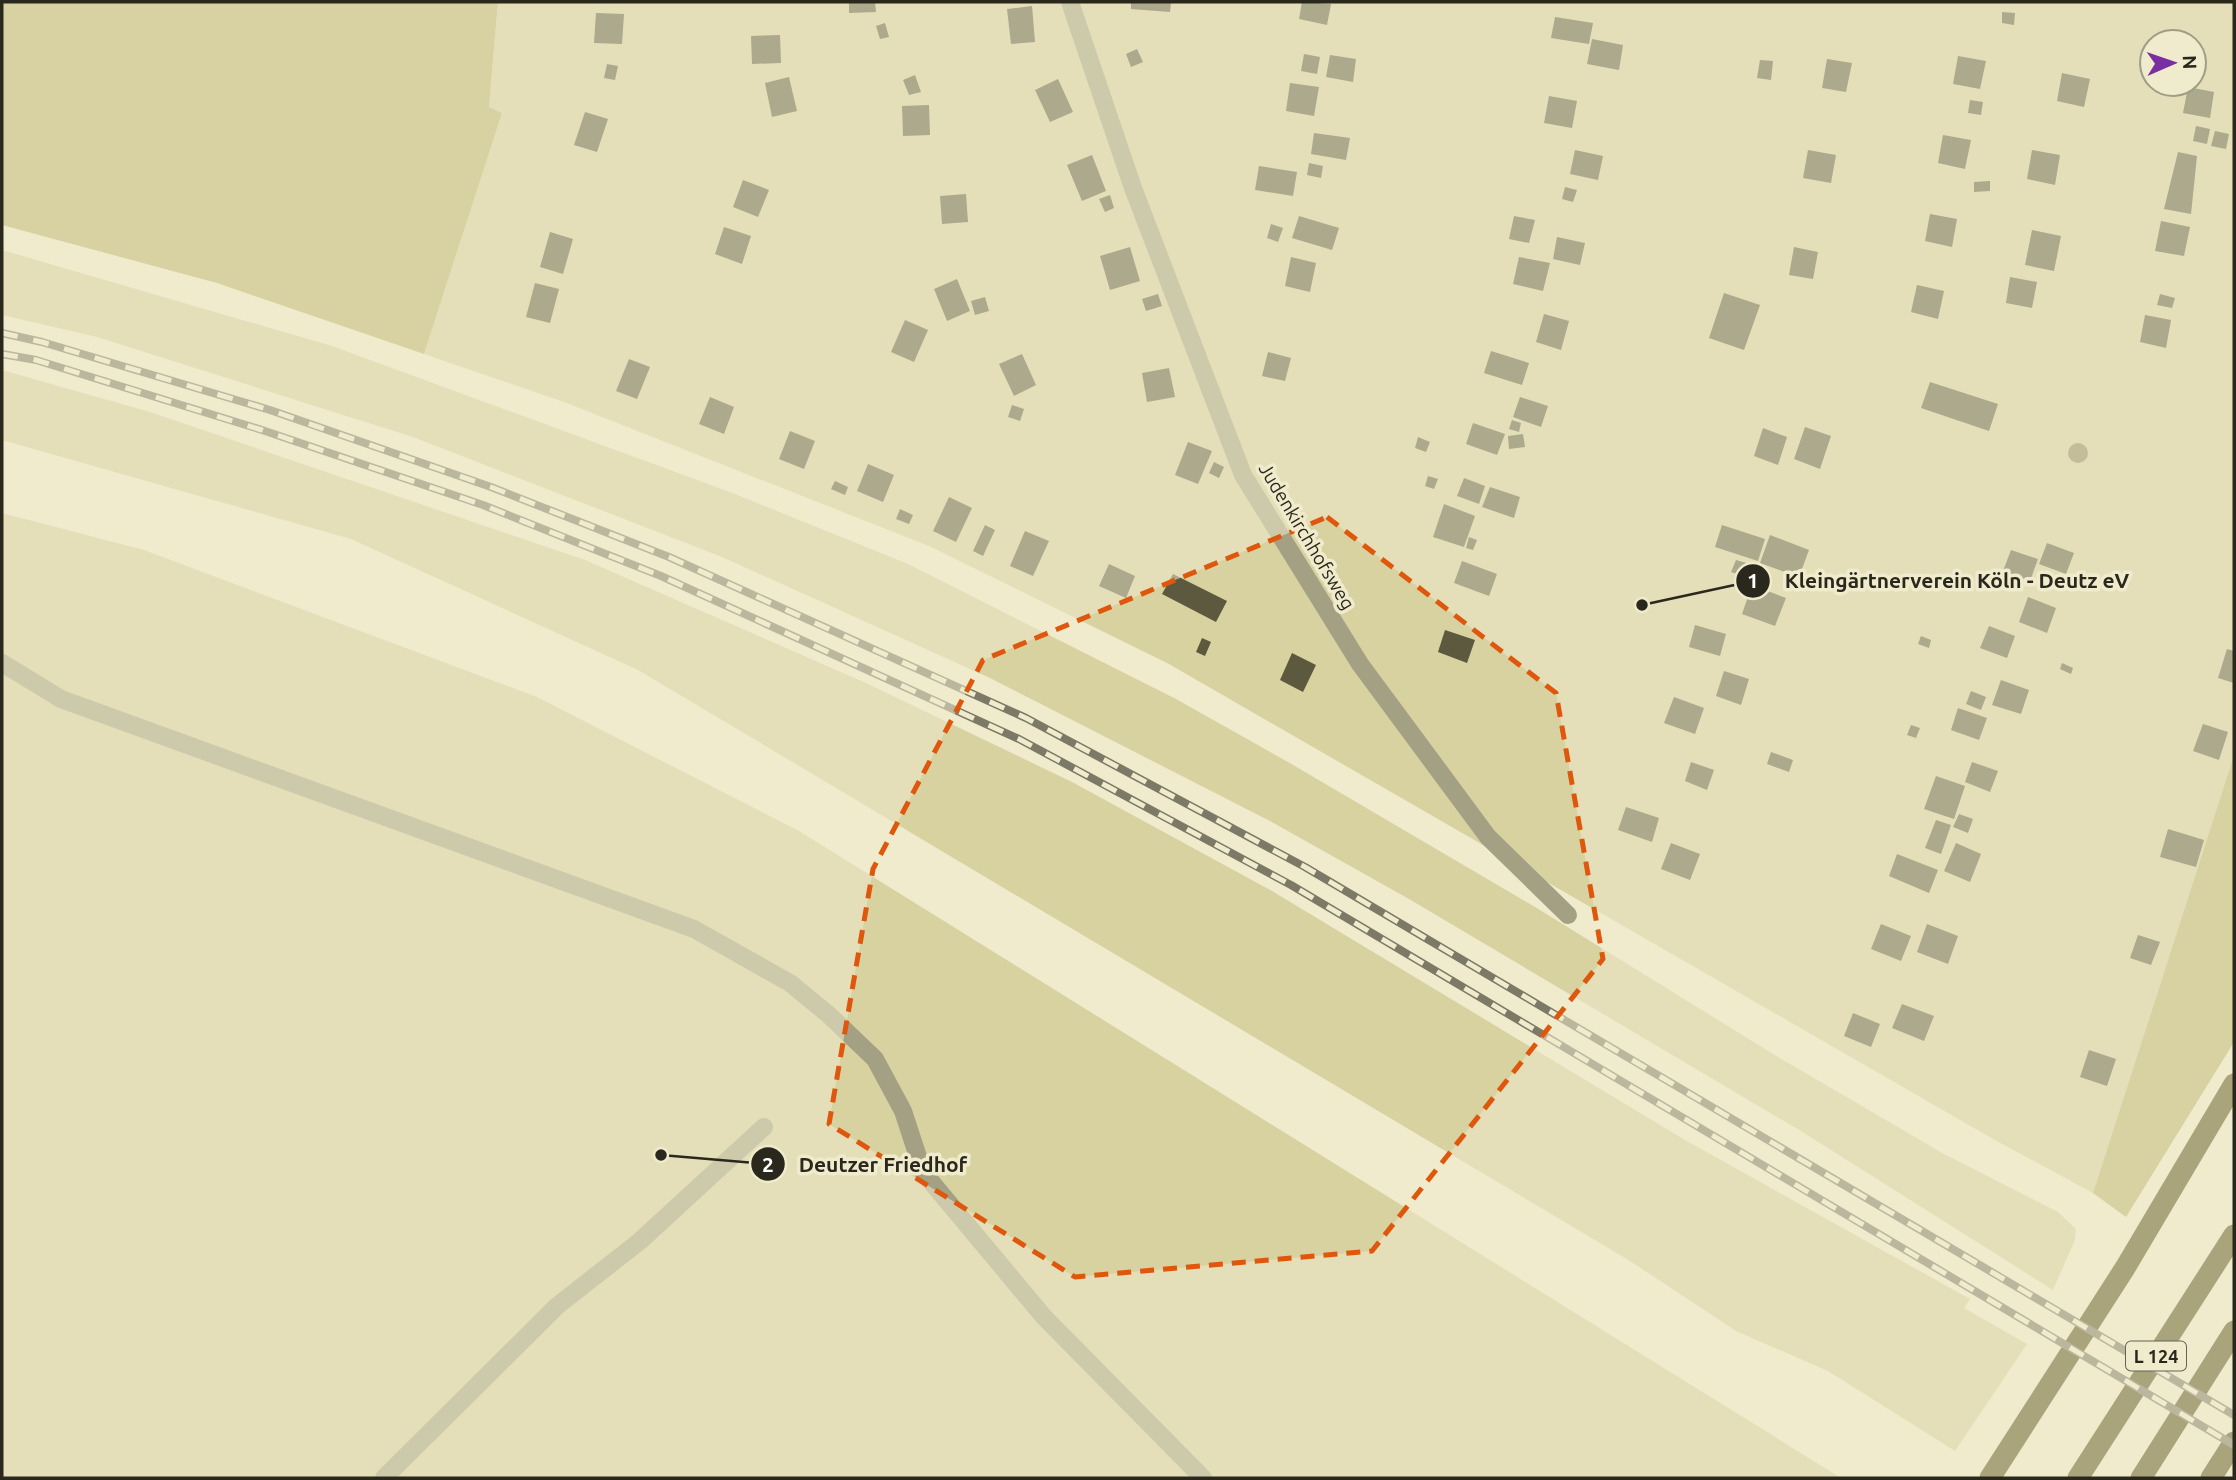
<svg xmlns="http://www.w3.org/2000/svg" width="2236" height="1480" viewBox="0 0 2236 1480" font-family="Ubuntu,sans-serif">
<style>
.green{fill:#d8d1a0;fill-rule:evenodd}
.forest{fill:#bdb36f}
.building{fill:#5c593e}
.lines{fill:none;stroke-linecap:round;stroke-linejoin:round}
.minor{stroke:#a4a084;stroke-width:18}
.highway{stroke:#564e19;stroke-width:21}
.rail-casing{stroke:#7c7966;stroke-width:8}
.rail{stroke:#efebcc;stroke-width:5;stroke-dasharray:16;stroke-linecap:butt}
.tree{fill:#8e885c}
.marked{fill:none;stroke:#de570d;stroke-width:5;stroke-dasharray:14 9;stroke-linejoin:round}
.labels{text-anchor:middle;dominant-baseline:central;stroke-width:7;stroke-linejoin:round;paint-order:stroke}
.shield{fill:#efebcc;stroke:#656252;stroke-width:2}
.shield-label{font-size:18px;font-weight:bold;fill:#2a281d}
.street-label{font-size:19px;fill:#2a281d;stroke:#efebcc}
.leader{fill:none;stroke:#2a281d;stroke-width:2.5}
.callout-dot{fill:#2a281d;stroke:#efebcc;stroke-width:2.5}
.mark-label{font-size:21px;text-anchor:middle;font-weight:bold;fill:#fff}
.callout-label{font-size:21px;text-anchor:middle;font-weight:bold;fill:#2a281d;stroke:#efebcc;stroke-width:7;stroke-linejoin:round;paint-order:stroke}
</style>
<rect width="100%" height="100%" fill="#efebcc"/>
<g class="green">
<path d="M498,2H2234V755L2093,1193L1993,1139L1169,664L929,546L564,402L424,354L502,113L489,107ZM2152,42H2194V84H2152Z"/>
<polygon points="2,250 332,346 730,492 908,564 1176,699 1288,762 1535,907 1778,1057 1944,1154 2058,1212 2076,1229 2075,1240 2053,1290 1804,1133 1409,899 1270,821 990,678 722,557 413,437 97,337 2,315"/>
<polygon points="2,370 150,412 585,560 866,683 1072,782 1272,891 1685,1140 1970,1299 1964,1308 2027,1344 1955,1451 1828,1371 1736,1331 1630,1261 638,670 351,539 2,440"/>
<polygon points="2,513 144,550 537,697 799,831 1841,1478 2,1478"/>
</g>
<g class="forest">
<polygon points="2,2 498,2 489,107 502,113 424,354 217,283 2,225"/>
<polygon points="2234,755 2234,1042 2126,1217 2093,1193"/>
</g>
<g class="building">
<polygon points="849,2 875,2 876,12 849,13"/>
<polygon points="1131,2 1171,2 1170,12 1131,9"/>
<polygon points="1302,2 1331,4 1327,25 1299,19"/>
<polygon points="1032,6 1035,42 1011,44 1007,9"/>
<polygon points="2002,12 2015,13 2014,25 2002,23"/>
<polygon points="596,13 624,14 622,44 594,43"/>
<polygon points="1555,17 1593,23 1589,44 1551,38"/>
<polygon points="885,23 889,37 880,39 876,26"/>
<polygon points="780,35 781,63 752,64 751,36"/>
<polygon points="1592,39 1623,45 1619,70 1587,64"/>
<polygon points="1137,49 1143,62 1131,67 1126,54"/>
<polygon points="1304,54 1320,57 1317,74 1301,71"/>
<polygon points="1330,55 1356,59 1353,82 1326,77"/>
<polygon points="1958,56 1986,61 1980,89 1953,84"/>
<polygon points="1827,59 1852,63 1846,92 1822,88"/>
<polygon points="1760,60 1773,61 1771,80 1757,78"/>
<polygon points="607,64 618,66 615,80 604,78"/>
<polygon points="2062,73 2090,79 2084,107 2057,101"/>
<polygon points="915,75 921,92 909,95 903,80"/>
<polygon points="789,77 797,111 772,117 765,83"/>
<polygon points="1058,79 1073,112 1050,122 1035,90"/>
<polygon points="1290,83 1319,87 1314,116 1286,111"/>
<polygon points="2188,87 2214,92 2210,118 2183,113"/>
<polygon points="1549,96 1577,101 1572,128 1544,123"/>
<polygon points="1970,100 1983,102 1981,115 1968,113"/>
<polygon points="929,105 930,135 903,136 902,106"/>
<polygon points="585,112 608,119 597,152 574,145"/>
<polygon points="2196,126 2210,129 2207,144 2193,141"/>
<polygon points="2215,131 2229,134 2226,149 2211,146"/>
<polygon points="1314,133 1350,138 1346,160 1311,154"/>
<polygon points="1943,135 1971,140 1965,169 1938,163"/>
<polygon points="1575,150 1603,156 1598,180 1570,174"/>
<polygon points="1808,150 1836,155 1831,183 1803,178"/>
<polygon points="2032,150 2060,155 2055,185 2027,179"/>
<polygon points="2178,152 2197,156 2191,214 2164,209"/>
<polygon points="1092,155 1106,191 1082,201 1067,165"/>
<polygon points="1309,163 1323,166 1321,178 1307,175"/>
<polygon points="1259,166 1297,172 1293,196 1255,190"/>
<polygon points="743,180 769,190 758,217 733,207"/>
<polygon points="1990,181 1990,191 1974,192 1974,182"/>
<polygon points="1565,187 1577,190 1573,202 1562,199"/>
<polygon points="966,194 968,222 942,224 940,196"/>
<polygon points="1110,195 1114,208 1105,212 1099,199"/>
<polygon points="1930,214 1957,219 1952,247 1925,241"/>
<polygon points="1299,216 1339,228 1332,250 1292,238"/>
<polygon points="1514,216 1535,220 1529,243 1509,239"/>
<polygon points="2161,221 2190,227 2184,256 2155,251"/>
<polygon points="1271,224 1283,228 1278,242 1267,238"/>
<polygon points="724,227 751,236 742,264 715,254"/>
<polygon points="2032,230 2061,236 2054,271 2025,265"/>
<polygon points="550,232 573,239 563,274 540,267"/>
<polygon points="1557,237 1585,243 1580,265 1553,259"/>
<polygon points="1130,247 1140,281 1110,290 1100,256"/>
<polygon points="1794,247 1818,252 1813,279 1789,275"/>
<polygon points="1291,257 1316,263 1310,292 1285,286"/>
<polygon points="1519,257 1550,263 1543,291 1513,284"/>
<polygon points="2010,277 2037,282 2032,308 2006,303"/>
<polygon points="957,279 970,311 947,321 934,289"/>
<polygon points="535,283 559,289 550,323 526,317"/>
<polygon points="1917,285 1944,291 1938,319 1911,312"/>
<polygon points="1724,293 1760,305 1744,350 1709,338"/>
<polygon points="1158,294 1162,306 1146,311 1142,299"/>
<polygon points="2160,294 2175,298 2172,308 2157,305"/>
<polygon points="985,297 989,311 975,315 971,301"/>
<polygon points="1544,314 1569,321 1561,350 1536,342"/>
<polygon points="2145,315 2171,320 2166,348 2140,342"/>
<polygon points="905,320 928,330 914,362 891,352"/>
<polygon points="1491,351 1529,363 1522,385 1484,373"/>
<polygon points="1268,352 1291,358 1285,381 1262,376"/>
<polygon points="1022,354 1036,385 1014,396 999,364"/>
<polygon points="629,359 650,367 637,399 616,391"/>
<polygon points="1169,368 1175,397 1147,402 1142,373"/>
<polygon points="1930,382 1998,404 1989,431 1921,408"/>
<polygon points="710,397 734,407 724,434 699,424"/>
<polygon points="1520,397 1548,406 1541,427 1513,417"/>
<polygon points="1012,405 1024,409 1020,421 1008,417"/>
<polygon points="1512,420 1521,423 1519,432 1509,429"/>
<polygon points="1473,423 1505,434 1497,455 1466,444"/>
<polygon points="1805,427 1831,436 1820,469 1794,459"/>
<polygon points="1763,428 1787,437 1778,465 1754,456"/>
<polygon points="790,431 815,441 804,469 779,459"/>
<polygon points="1523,434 1525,447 1509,449 1508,436"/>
<polygon points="1418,437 1430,442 1426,452 1415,448"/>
<polygon points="1188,442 1212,451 1198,484 1175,475"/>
<polygon points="1214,462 1224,467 1219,478 1209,473"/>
<polygon points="868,464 894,475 883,502 857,491"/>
<polygon points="1428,476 1438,479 1434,489 1425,486"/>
<polygon points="1464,478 1485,486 1479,504 1457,496"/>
<polygon points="835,481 848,487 845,495 831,489"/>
<polygon points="1490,487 1520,497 1514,518 1482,507"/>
<polygon points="949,497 972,508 956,542 933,531"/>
<polygon points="1444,504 1475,516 1464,547 1433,537"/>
<polygon points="900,509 913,515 909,524 896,519"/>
<polygon points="985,525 995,530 983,556 973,551"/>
<polygon points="1722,525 1765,539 1758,561 1715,547"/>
<polygon points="1025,531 1049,541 1033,576 1010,566"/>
<polygon points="1770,535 1809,550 1799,577 1760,563"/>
<polygon points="1469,537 1477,540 1473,550 1466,548"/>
<polygon points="2047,543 2074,553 2066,574 2039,564"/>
<polygon points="2011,550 2038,559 2030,581 2003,571"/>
<polygon points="1736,560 1767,569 1761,583 1731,572"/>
<polygon points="1462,561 1497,574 1489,596 1454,583"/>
<polygon points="1109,564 1135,576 1126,598 1099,586"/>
<polygon points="1173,574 1227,601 1216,622 1162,594"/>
<polygon points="1752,585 1786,598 1775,626 1742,614"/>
<polygon points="2028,597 2056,608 2047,633 2019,622"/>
<polygon points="1695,625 1726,634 1720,656 1689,647"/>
<polygon points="1989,626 2015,636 2007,658 1980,648"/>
<polygon points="1445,630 1475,640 1467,663 1438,652"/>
<polygon points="1921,636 1931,640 1929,648 1918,644"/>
<polygon points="1202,638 1211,642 1205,656 1196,652"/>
<polygon points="2227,649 2234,651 2234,683 2218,678"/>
<polygon points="1292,653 1316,665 1303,692 1280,680"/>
<polygon points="2062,663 2073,668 2071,674 2060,669"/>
<polygon points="1724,671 1749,679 1741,705 1716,696"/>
<polygon points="2001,680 2029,690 2021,714 1992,705"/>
<polygon points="1971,691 1986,697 1981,710 1966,704"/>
<polygon points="1674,697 1704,708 1695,734 1664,723"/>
<polygon points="1958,708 1987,718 1979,740 1951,730"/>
<polygon points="2203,724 2228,732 2219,760 2193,751"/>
<polygon points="1911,725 1920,728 1916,738 1907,735"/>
<polygon points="1771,752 1793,760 1789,772 1767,764"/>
<polygon points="1691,762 1714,770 1707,790 1685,781"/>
<polygon points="1972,762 1998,771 1990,792 1965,782"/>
<polygon points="1936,776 1965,786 1954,819 1924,809"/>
<polygon points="1626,807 1659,818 1652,842 1618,830"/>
<polygon points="1959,814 1973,819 1968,833 1953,827"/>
<polygon points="1936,820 1951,825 1941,854 1925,848"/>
<polygon points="2168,829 2204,840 2196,867 2160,857"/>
<polygon points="1671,843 1700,854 1690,880 1661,869"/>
<polygon points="1956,843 1981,854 1970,882 1944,871"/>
<polygon points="1897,854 1938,870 1929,893 1889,876"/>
<polygon points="1881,924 1911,936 1901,961 1871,949"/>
<polygon points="1927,924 1958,936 1948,964 1917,952"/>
<polygon points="2138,935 2160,942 2151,965 2130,958"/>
<polygon points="1902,1004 1934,1016 1924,1041 1892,1028"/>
<polygon points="1853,1013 1880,1024 1871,1047 1844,1036"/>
<polygon points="2089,1050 2116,1059 2107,1086 2080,1077"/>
</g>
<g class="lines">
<g class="minor">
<polyline points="1070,2 1133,188 1243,475 1360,664 1488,837 1568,915"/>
<polyline points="2,663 61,699 694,929 790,983 829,1015 875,1059 903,1111 923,1172 1044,1317 1203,1478"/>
<polyline points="384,1478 557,1306 640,1241 764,1127"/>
</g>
<g class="highway">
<polyline points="1990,1478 2125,1268 2234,1084"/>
<polyline points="2078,1478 2234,1235"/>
<polyline points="2141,1478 2234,1331"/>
<polyline points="2211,1478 2234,1442"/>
</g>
<defs>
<g id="rail">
<polyline points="2,333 42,342 270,410 491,487 669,557 1026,718 1305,867 2234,1415"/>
<polyline points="2,354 36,360 262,430 483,505 661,576 1019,739 1291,885 2234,1445"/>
</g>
</defs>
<use href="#rail" class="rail-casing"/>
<use href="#rail" class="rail"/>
</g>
<circle class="tree" cx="2078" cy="453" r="10"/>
<path d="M0 0H2236V1480H0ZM1327,517L1556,693L1603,959L1372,1251L1075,1277L829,1124L873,869L983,660Z" fill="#efebcc" fill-opacity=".55" fill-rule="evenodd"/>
<path class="marked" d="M1327,517L1556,693L1603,959L1372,1251L1075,1277L829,1124L873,869L983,660Z"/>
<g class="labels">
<rect class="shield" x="2126" y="1341.5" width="60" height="29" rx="5"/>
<g class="shield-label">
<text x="2156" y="1356">L 124</text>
</g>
<g class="street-label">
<text transform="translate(1307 536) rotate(59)">Judenkirchhofsweg</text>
</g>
</g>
<path class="leader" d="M1642 605L1753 581M661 1155L768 1164"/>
<g class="callout-dot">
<circle cx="1642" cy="605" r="7"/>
<circle cx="661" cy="1155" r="7"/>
<circle cx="1753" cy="581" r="18"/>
<circle cx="768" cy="1164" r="18"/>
</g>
<g class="mark-label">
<text x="1753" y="588">1</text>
<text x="768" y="1172">2</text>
</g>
<g class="callout-label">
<text x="1957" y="588">Kleingärtnerverein Köln - Deutz eV</text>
<text x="883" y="1172">Deutzer Friedhof</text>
</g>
<rect width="2236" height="1480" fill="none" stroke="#2a281d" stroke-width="7"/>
<g transform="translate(2173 63) rotate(88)"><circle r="33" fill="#efebcc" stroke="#a09d86" stroke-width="2"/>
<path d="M0-5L12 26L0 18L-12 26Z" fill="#792fa1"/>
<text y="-10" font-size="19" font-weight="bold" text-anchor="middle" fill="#2a281d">N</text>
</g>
</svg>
